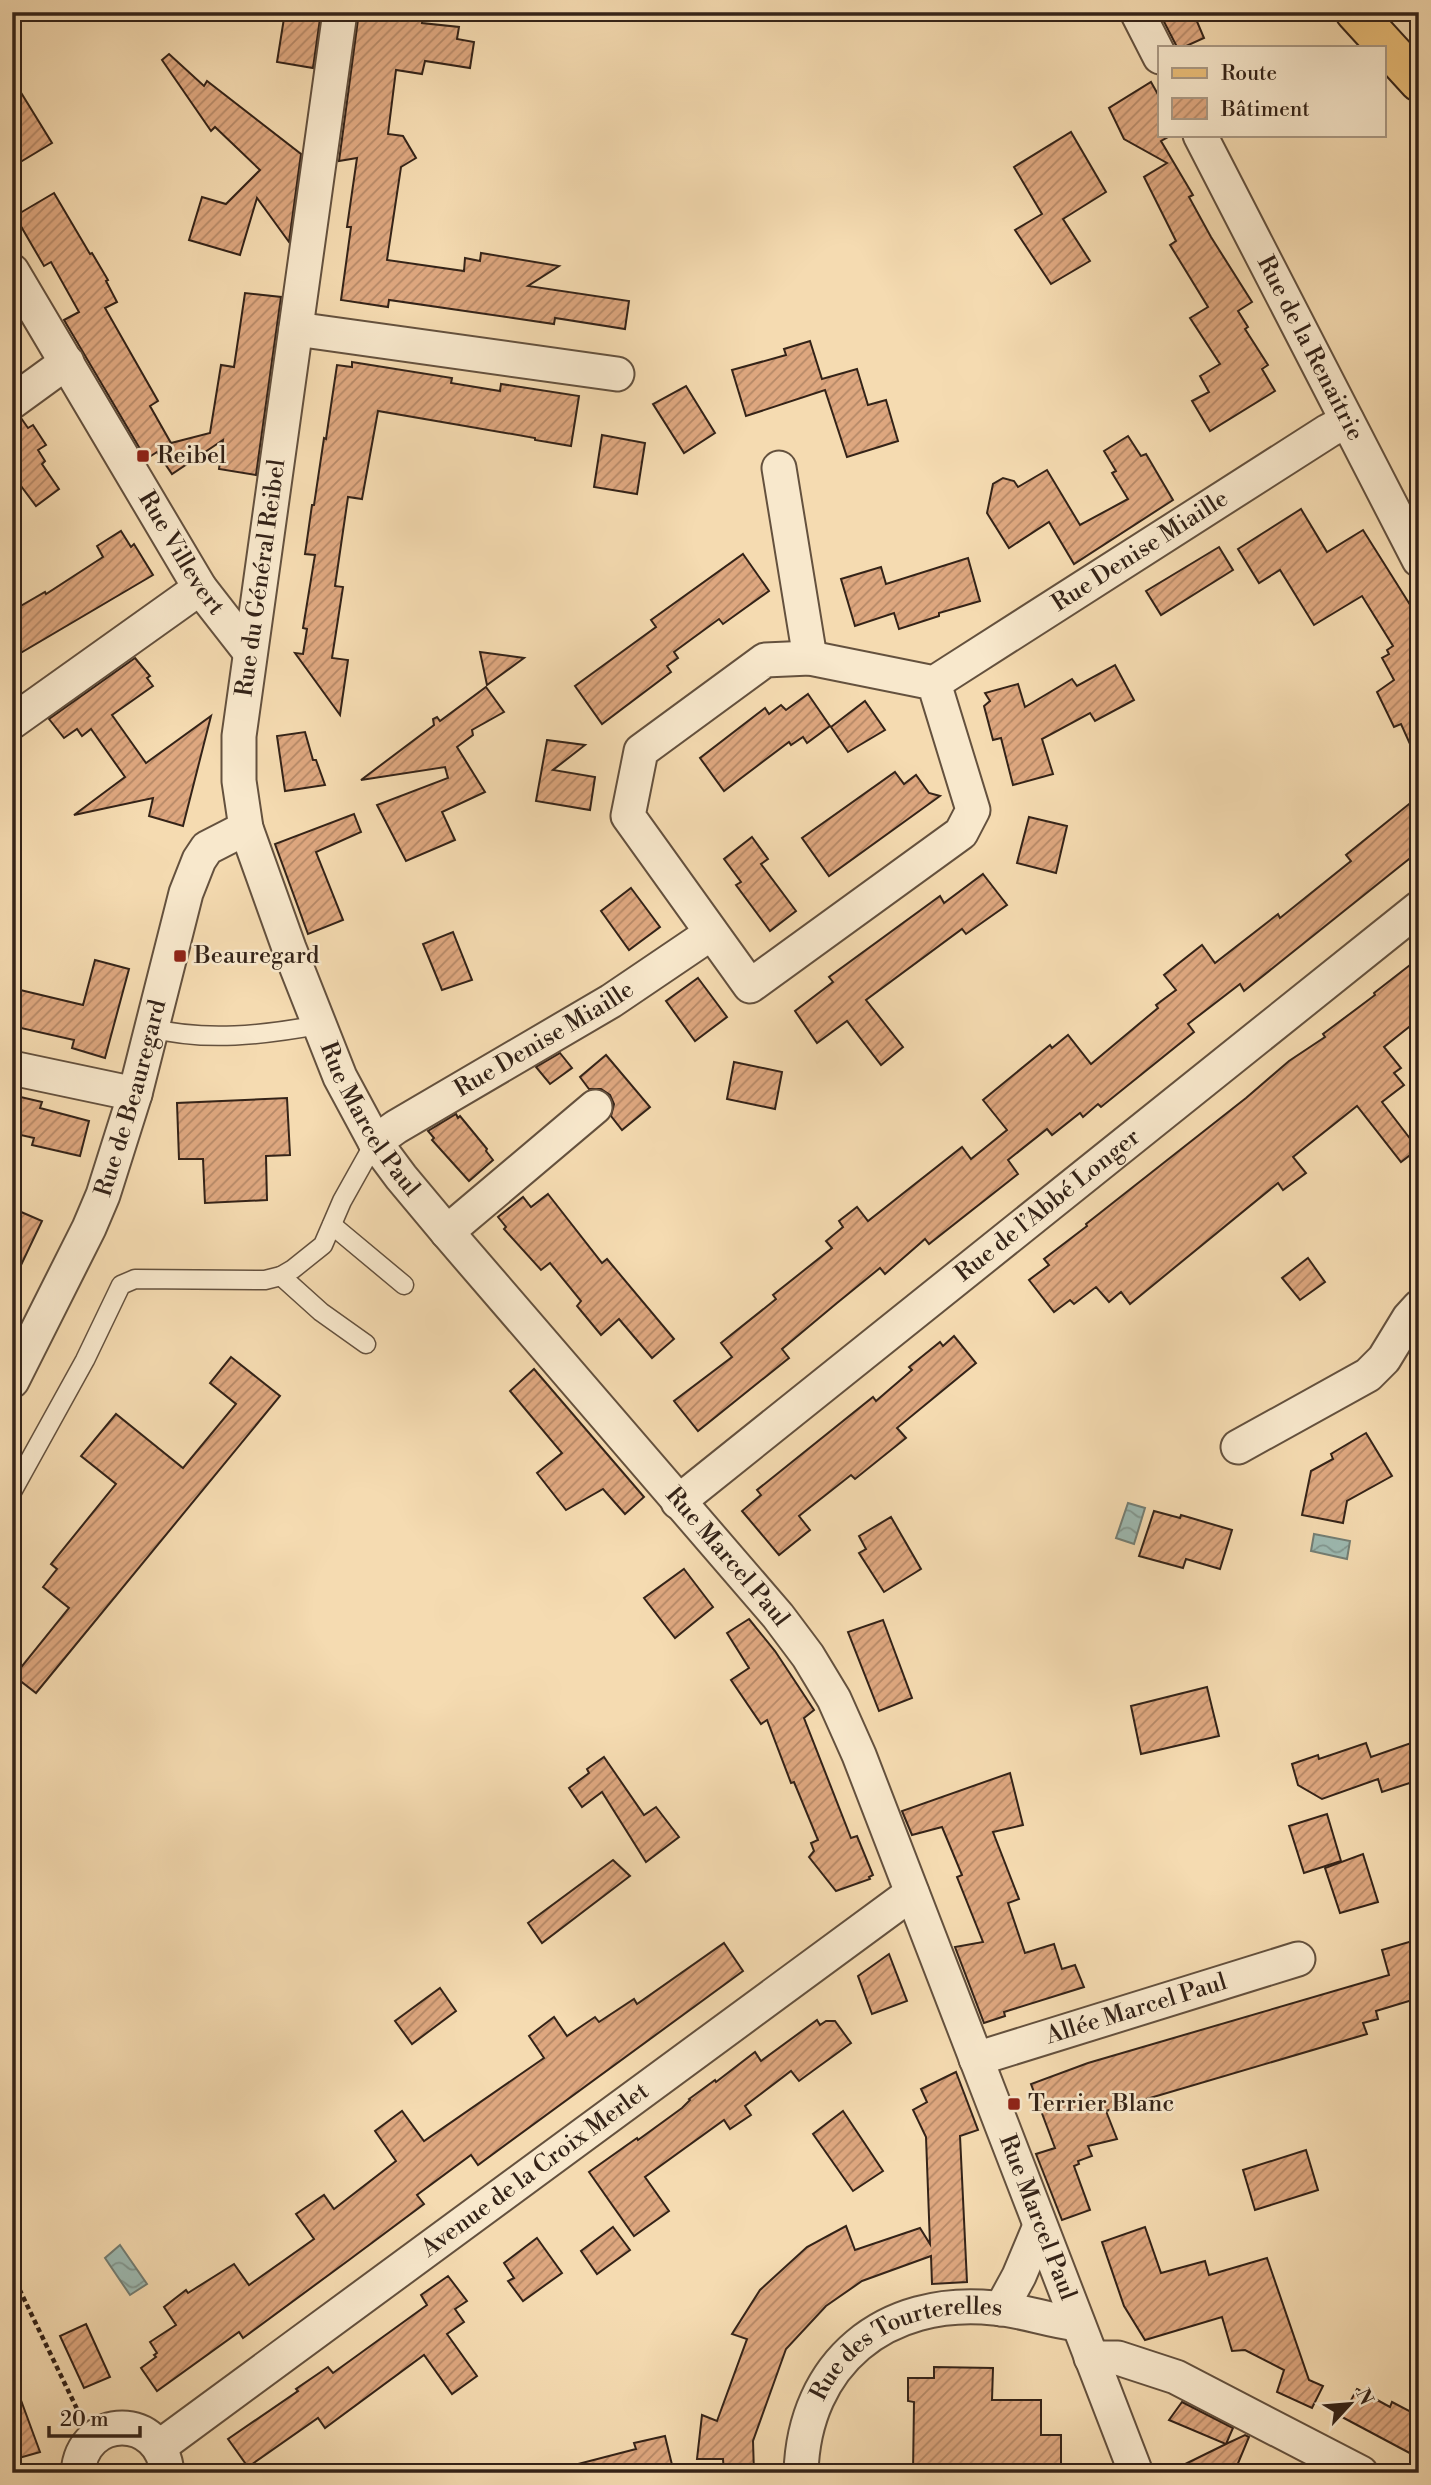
<svg xmlns="http://www.w3.org/2000/svg" width="1431" height="2485" viewBox="0 0 1431 2485" font-family="'Libre Bodoni',serif">
<style>
.water{fill:url(#water-waves);stroke:#737e74;stroke-width:2}
.building{fill:url(#building-hatch);stroke:#342318;stroke-width:2}
.lines{fill:none;stroke-linecap:round;stroke-linejoin:round}
.lane-casing{stroke:#64513e;stroke-width:21}
.street-casing{stroke:#64513e;stroke-width:37}
.primary-casing{stroke:#342318;stroke-width:42}
.path{stroke:#342318;stroke-width:4.5;stroke-dasharray:5 3.5;stroke-linecap:butt}
.lane{stroke:#f8e8cc;stroke-width:18}
.street{stroke:#f8e8cc;stroke-width:33}
.primary{stroke:#eabe78;stroke-width:38}
.poi-dot{fill:#8f2418;stroke:#f8e8cc;stroke-width:2.5}
.labels{text-anchor:middle;dominant-baseline:central;stroke-width:5;stroke-linejoin:round;paint-order:stroke}
.street-label{font-size:24px;fill:#342318;stroke:#f8e8cc}
.poi-label{font-size:24px;fill:#342318;stroke:#f8e8cc;text-anchor:start}
</style>
<defs>
<pattern id="water-waves" width="16" height="10" patternUnits="userSpaceOnUse" patternTransform="scale(1.75)"><rect width="16" height="10" fill="#9dbab2"/><path d="M0 5q4-4 8 0t8 0" fill="none" stroke="#819790"/></pattern>
<pattern id="building-hatch" width="6" height="6" patternUnits="userSpaceOnUse" patternTransform="scale(1.75)"><rect width="6" height="6" fill="#dea77f"/><path d="M-1 1l2-2M0 6l6-6M5 7l2-2" fill="none" stroke="#b58867"/></pattern>
</defs>
<rect width="100%" height="100%" fill="#f5dbb1"/>
<filter id="stains"><feTurbulence type="fractalNoise" baseFrequency=".00286" numOctaves="4"/><feColorMatrix values="0 0 0 0 .2 0 0 0 0 .09 0 0 0 0 .02 0 0 0 .5 -.17"/></filter>
<radialGradient id="worn" r=".72"><stop offset=".6" stop-color="#630" stop-opacity="0"/><stop offset="1" stop-color="#630" stop-opacity=".3"/></radialGradient>
<g class="water">
<polygon points="1128,1503 1145,1508 1134,1544 1116,1538"/>
<polygon points="1314,1534 1350,1541 1347,1559 1311,1551"/>
<polygon points="120,2245 147,2284 130,2295 105,2258"/>
</g>
<g class="building">
<polygon points="285,12 321,12 313,68 277,62"/>
<polygon points="359,12 424,12 422,23 459,27 457,39 474,42 470,68 425,61 422,74 396,70 388,134 403,136 416,158 401,167 387,260 464,271 465,258 480,261 481,253 559,266 528,286 629,301 625,329 555,318 554,324 389,300 388,307 341,300 351,227 347,227 357,158 339,161"/>
<polygon points="1159,12 1193,12 1204,38 1184,47 1177,47"/>
<polygon points="169,54 204,86 207,81 301,154 289,242 257,198 240,255 189,240 202,197 226,204 260,170 215,127 211,131 162,60"/>
<polygon points="12,78 52,143 12,167"/>
<polygon points="1151,82 1160,98 1160,135 1168,137 1161,141 1193,195 1189,197 1211,237 1252,302 1238,311 1248,327 1245,329 1268,365 1262,369 1275,391 1210,431 1192,401 1209,392 1200,376 1220,364 1190,318 1208,307 1170,245 1176,241 1144,177 1167,163 1124,139 1109,108"/>
<polygon points="1071,132 1106,192 1063,219 1090,261 1051,284 1015,230 1042,214 1014,167"/>
<polygon points="54,193 90,254 92,253 108,280 106,281 117,302 105,308 158,401 150,406 171,443 210,433 221,365 234,367 245,293 281,297 256,475 219,469 223,440 172,474 157,452 146,459 64,320 79,312 51,262 44,266 15,216"/>
<polygon points="810,341 822,379 857,369 868,405 886,400 898,441 847,457 825,390 746,416 732,370 786,355 784,349"/>
<polygon points="352,362 452,378 451,383 500,391 501,384 579,396 571,446 535,440 535,438 378,411 362,499 348,497 335,586 343,587 332,658 348,660 340,715 295,653 303,654 307,629 303,628 315,555 305,554 312,505 314,505 324,438 326,439 337,365 352,367"/>
<polygon points="686,386 715,433 684,453 653,404"/>
<polygon points="21,418 28,428 33,425 46,445 38,450 45,461 42,464 59,489 36,506 12,474 12,421"/>
<polygon points="602,435 645,443 637,494 594,487"/>
<polygon points="1128,436 1141,456 1146,454 1173,500 1074,564 1049,522 1009,548 987,513 993,484 1003,478 1014,481 1018,487 1047,470 1080,525 1128,499 1112,473 1116,471 1104,451"/>
<polygon points="1301,509 1327,552 1363,530 1419,619 1419,764 1401,724 1394,727 1377,692 1394,680 1382,658 1389,654 1387,650 1393,646 1362,596 1314,625 1280,570 1259,583 1238,549"/>
<polygon points="121,531 131,547 134,544 153,575 12,658 12,611 45,592 46,594 103,557 97,546"/>
<polygon points="1219,547 1233,570 1161,615 1146,591"/>
<polygon points="743,554 769,591 723,624 719,619 674,652 678,658 667,666 671,672 602,724 575,686 656,627 651,620"/>
<polygon points="968,558 980,601 939,613 939,616 899,629 894,613 855,626 841,579 881,567 886,584"/>
<polygon points="480,652 524,658 487,685"/>
<polygon points="135,658 150,676 147,678 153,686 112,715 146,763 211,716 183,826 149,816 153,798 74,815 125,777 91,729 82,736 77,729 64,738 49,719"/>
<polygon points="1115,665 1134,700 1095,721 1090,713 1042,739 1053,774 1013,785 1001,738 993,740 984,706 990,701 985,693 1018,684 1025,707 1072,679 1077,686"/>
<polygon points="486,687 504,712 472,730 473,735 457,747 485,792 442,812 455,840 406,861 377,805 448,778 445,767 361,780 434,725 433,719 437,717 440,721"/>
<polygon points="808,694 830,726 807,743 803,737 791,745 789,742 724,791 700,758 765,708 769,714 781,705 786,710"/>
<polygon points="865,701 885,730 848,752 831,727"/>
<polygon points="305,732 313,760 316,760 325,785 285,791 277,736"/>
<polygon points="547,740 585,745 553,770 595,777 590,810 536,801"/>
<polygon points="895,772 904,784 916,775 929,793 940,796 829,876 802,838"/>
<polygon points="1419,796 1419,851 1244,991 1240,984 1188,1024 1194,1032 1101,1107 1098,1104 1083,1117 1080,1113 1052,1135 1047,1129 1008,1160 1018,1174 929,1244 925,1239 885,1274 880,1268 837,1303 782,1349 789,1358 698,1431 674,1401 732,1357 721,1343 776,1299 773,1295 832,1248 826,1241 843,1227 839,1221 857,1207 868,1221 962,1147 971,1159 1007,1130 983,1100 1050,1045 1052,1048 1068,1035 1091,1064 1158,1008 1156,1005 1176,990 1164,975 1202,945 1215,963 1278,914 1280,918 1351,861 1346,855"/>
<polygon points="354,814 361,832 316,852 343,920 308,934 275,844"/>
<polygon points="1029,817 1067,826 1056,873 1017,863"/>
<polygon points="752,837 768,859 761,864 796,911 770,931 736,885 741,882 724,859"/>
<polygon points="983,874 1007,905 966,934 962,929 866,1000 903,1047 881,1065 847,1021 817,1043 795,1011 833,982 829,977 940,896 944,903"/>
<polygon points="631,888 660,927 629,950 601,911"/>
<polygon points="453,932 472,980 442,990 423,944"/>
<polygon points="1419,958 1419,1019 1384,1047 1401,1068 1394,1073 1404,1085 1382,1102 1418,1149 1401,1162 1357,1106 1293,1157 1306,1173 1283,1190 1278,1183 1130,1304 1121,1292 1109,1302 1096,1287 1074,1304 1070,1300 1054,1312 1029,1280 1049,1265 1044,1259 1087,1226 1086,1224 1246,1098 1289,1061 1325,1037 1323,1034 1375,995 1374,993"/>
<polygon points="95,960 129,969 105,1058 72,1048 74,1040 12,1026 12,988 83,1005"/>
<polygon points="698,978 727,1017 695,1041 666,1001"/>
<polygon points="560,1053 572,1068 550,1084 536,1067"/>
<polygon points="606,1055 650,1107 622,1130 611,1116 614,1104 610,1095 601,1089 589,1089 580,1077"/>
<polygon points="734,1062 782,1072 775,1109 727,1099"/>
<polygon points="12,1095 42,1102 40,1108 89,1121 80,1156 32,1145 34,1138 12,1133"/>
<polygon points="287,1098 290,1155 266,1156 267,1200 205,1203 203,1159 179,1159 177,1103"/>
<polygon points="456,1114 458,1118 460,1116 487,1149 486,1151 493,1160 469,1181 432,1140 434,1138 428,1131"/>
<polygon points="548,1194 602,1263 607,1259 674,1339 652,1358 619,1319 601,1335 577,1306 581,1301 550,1263 541,1270 504,1229 506,1227 498,1217 523,1197 531,1207"/>
<polygon points="12,1208 42,1221 12,1284"/>
<polygon points="1308,1258 1325,1282 1300,1300 1282,1278"/>
<polygon points="954,1336 976,1363 897,1428 906,1438 855,1479 851,1475 799,1516 810,1530 779,1555 742,1511 761,1495 757,1490 873,1397 876,1401 912,1370 909,1367 940,1342 943,1346"/>
<polygon points="231,1357 280,1396 36,1693 14,1676 69,1608 43,1587 57,1569 51,1564 116,1484 81,1456 116,1414 183,1468 236,1404 210,1383"/>
<polygon points="534,1369 644,1497 625,1514 603,1489 566,1510 537,1473 562,1453 510,1391"/>
<polygon points="1366,1433 1392,1476 1347,1501 1343,1523 1302,1515 1311,1471 1333,1459 1331,1454"/>
<polygon points="1154,1511 1180,1518 1181,1515 1232,1530 1220,1569 1186,1559 1183,1568 1139,1556"/>
<polygon points="891,1517 921,1569 884,1592 859,1553 866,1549 859,1536"/>
<polygon points="684,1569 713,1607 675,1638 644,1598"/>
<polygon points="749,1619 775,1651 814,1710 804,1718 851,1838 857,1836 873,1875 869,1877 870,1879 836,1891 809,1857 814,1851 811,1843 818,1840 794,1782 791,1783 767,1720 761,1724 731,1680 749,1668 727,1633"/>
<polygon points="883,1620 912,1698 879,1711 848,1632"/>
<polygon points="1207,1687 1219,1736 1141,1754 1131,1706"/>
<polygon points="1414,1742 1419,1756 1419,1780 1382,1792 1378,1779 1322,1799 1298,1785 1292,1764 1318,1755 1319,1759 1366,1743 1371,1757"/>
<polygon points="604,1757 644,1815 656,1807 679,1837 646,1862 602,1792 582,1807 569,1788 589,1773 587,1769"/>
<polygon points="1010,1773 1023,1825 993,1832 1019,1899 1008,1903 1025,1953 1054,1944 1062,1969 1075,1965 1084,1987 1004,2012 1005,2016 984,2023 955,1947 983,1942 957,1877 962,1875 942,1827 912,1835 902,1811"/>
<polygon points="1327,1814 1341,1861 1304,1873 1289,1826"/>
<polygon points="1363,1854 1378,1902 1340,1913 1325,1868"/>
<polygon points="613,1860 630,1876 542,1943 528,1923"/>
<polygon points="1419,1939 1419,1998 1376,2011 1378,2019 1363,2023 1367,2034 1106,2111 1117,2139 1088,2146 1092,2156 1078,2161 1079,2164 1074,2166 1090,2210 1062,2220 1036,2154 1055,2148 1031,2084 1088,2063 1389,1975 1382,1950"/>
<polygon points="724,1943 743,1971 478,2165 471,2155 417,2195 424,2204 349,2260 243,2338 239,2332 157,2391 141,2368 156,2357 154,2355 157,2353 150,2342 176,2325 164,2307 186,2290 188,2293 234,2264 249,2285 314,2239 296,2214 324,2195 334,2209 396,2161 375,2131 402,2111 424,2141 544,2058 529,2036 554,2017 567,2036 595,2017 599,2022 634,1999 637,2004"/>
<polygon points="889,1954 907,2001 872,2014 858,1976"/>
<polygon points="440,1988 456,2011 412,2044 395,2021"/>
<polygon points="817,2020 820,2025 826,2021 835,2021 851,2043 799,2081 791,2071 745,2106 751,2115 730,2129 724,2120 645,2177 669,2211 634,2236 589,2172 637,2138 638,2140 682,2108 690,2100 689,2099 715,2080 716,2082 755,2052 761,2061"/>
<polygon points="956,2072 978,2130 960,2136 967,2282 932,2284 931,2256 862,2281 826,2306 786,2349 753,2441 754,2473 724,2473 723,2459 697,2459 702,2415 717,2421 747,2339 732,2334 760,2290 807,2247 846,2226 855,2250 920,2228 930,2244 926,2137 913,2110 927,2102 921,2089"/>
<polygon points="843,2111 883,2171 853,2191 813,2134"/>
<polygon points="1306,2150 1318,2190 1255,2210 1243,2170"/>
<polygon points="613,2227 630,2250 597,2274 581,2251"/>
<polygon points="1145,2227 1161,2273 1205,2261 1209,2275 1267,2258 1309,2380 1323,2386 1312,2408 1277,2392 1284,2370 1245,2350 1232,2351 1222,2317 1145,2340 1124,2306 1102,2242"/>
<polygon points="537,2238 562,2273 523,2301 508,2281 514,2278 504,2263"/>
<polygon points="448,2276 467,2301 455,2309 464,2322 447,2334 477,2376 452,2394 424,2355 325,2428 318,2418 248,2467 228,2439 298,2391 296,2389 328,2367 333,2373 427,2305 421,2295"/>
<polygon points="86,2324 110,2377 84,2388 60,2336"/>
<polygon points="934,2367 993,2368 992,2400 1041,2400 1041,2435 1061,2435 1061,2473 913,2473 914,2402 908,2401 908,2378 934,2378"/>
<polygon points="12,2384 15,2384 40,2452 12,2460"/>
<polygon points="1357,2389 1390,2407 1392,2402 1419,2416 1419,2458 1342,2417"/>
<polygon points="1182,2402 1233,2428 1226,2444 1245,2435 1249,2437 1234,2473 1167,2473 1226,2444 1169,2420"/>
<polygon points="665,2436 674,2473 579,2473 578,2464 636,2449 634,2443"/>
</g>
<g class="lines">
<defs>
<g id="lane">
<path d="M151,1028C206,1042 264,1035 319,1025"/>
<polyline points="332,1225 404,1285"/>
<polyline points="281,1276 321,1312 366,1344"/>
<polyline points="12,1492 85,1360 121,1285 135,1279 265,1280 281,1276 293,1269 323,1245 342,1201 375,1142"/>
</g>
<g id="street">
<path id="s1" d="M340,12L239,736V781L246,828L289,948L340,1077L375,1142L401,1177L447,1232L778,1616L808,1656L834,1699L859,1755L1136,2473"/>
<polyline points="1137,12 1160,57"/>
<path id="s2" d="M1200,135L1419,560"/>
<path id="s3" d="M12,271L200,588L250,652"/>
<polyline points="296,329 617,374"/>
<polyline points="12,402 67,362"/>
<polyline points="779,468 810,658"/>
<path id="s4" d="M934,683L810,658L765,660L641,751L628,816L750,986L961,833L973,810L934,683L1328,431L1347,421"/>
<polyline points="12,722 200,588"/>
<polyline points="12,1068 135,1094"/>
<path id="s5" d="M375,1142L396,1127L611,1001L710,934"/>
<polyline points="447,1232 595,1107"/>
<path id="s6" d="M12,1381L89,1228L103,1195L135,1094L186,893L199,860L207,848L246,828"/>
<polyline points="1238,1447 1368,1375 1384,1359 1409,1318 1419,1307"/>
<path id="s7" d="M678,1502L1419,908"/>
<path id="s8" d="M976,2059L1298,1959"/>
<polyline points="1001,2309 1019,2276 1040,2226"/>
<polyline points="1091,2358 1118,2358 1176,2377 1361,2473"/>
<path id="s9" d="M159,2447L912,1893"/>
<path d="M78,2473C82,2413 162,2413 167,2473"/>
<path id="s10" d="M801,2473C804,2363 885,2297 994,2308C1022,2310 1049,2321 1078,2324"/>
</g>
<polyline id="primary" points="1355,12 1419,82"/>
</defs>
<use href="#lane" class="lane-casing"/>
<use href="#street" class="street-casing"/>
<use href="#primary" class="primary-casing"/>
<polyline class="path" points="12,2274 78,2411"/>
<use href="#lane" class="lane"/>
<use href="#street" class="street"/>
<use href="#primary" class="primary"/>
</g>
<g class="poi-dot">
<rect x="136" y="449" width="14" height="14" rx="3.5"/>
<rect x="173" y="949" width="14" height="14" rx="3.5"/>
<rect x="1007" y="2097" width="14" height="14" rx="3.5"/>
</g>
<g class="labels">
<g class="street-label">
<text stroke="none"><textPath href="#s2" startOffset="240">Rue de la Renaitrie</textPath></text>
<text stroke="none"><textPath href="#s4" startOffset="1265">Rue Denise Miaille</textPath></text>
<text stroke="none"><textPath href="#s3" startOffset="329">Rue Villevert</textPath></text>
<text transform="translate(261 578) rotate(-82)">Rue du Général Reibel</text>
<text stroke="none"><textPath href="#s5" startOffset="198">Rue Denise Miaille</textPath></text>
<text stroke="none"><textPath href="#s6" startOffset="308">Rue de Beauregard</textPath></text>
<text stroke="none"><textPath href="#s1" startOffset="1141">Rue Marcel Paul</textPath></text>
<text stroke="none"><textPath href="#s7" startOffset="474">Rue de l’Abbé Longer</textPath></text>
<text stroke="none"><textPath href="#s1" startOffset="1708">Rue Marcel Paul</textPath></text>
<text stroke="none"><textPath href="#s8" startOffset="168">Allée Marcel Paul</textPath></text>
<text stroke="none"><textPath href="#s9" startOffset="467">Avenue de la Croix Merlet</textPath></text>
<text stroke="none"><textPath href="#s1" startOffset="2443">Rue Marcel Paul</textPath></text>
<text stroke="none"><textPath href="#s10" startOffset="187">Rue des Tourterelles</textPath></text>
</g>
<g class="poi-label">
<text x="157" y="456">Reibel</text>
<text x="194" y="956">Beauregard</text>
<text x="1028" y="2104">Terrier Blanc</text>
</g>
</g>
<rect width="1431" height="2485" fill="none" stroke="#f5dbb1" stroke-width="42"/>
<rect x="14" y="14" width="1403" height="2457" fill="none" stroke="#342318" stroke-width="3.5"/>
<rect x="21" y="21" width="1389" height="2443" fill="none" stroke="#342318" stroke-width="2"/>
<rect x="1158" y="46" width="228" height="91" fill="#f8e8cc" stroke="#aa9984" stroke-width="2"/>
<rect x="1172" y="68" width="35" height="10" fill="#eabe78" stroke="#aa9984" stroke-width="2"/>
<text x="1221" y="80" font-size="21" fill="#342318">Route</text>
<rect x="1172" y="98" width="35" height="21" fill="url(#building-hatch)" stroke="#aa9984" stroke-width="2"/>
<text x="1221" y="116" font-size="21" fill="#342318">Bâtiment</text>
<g transform="translate(1350 2404) rotate(64)" stroke="#f8e8cc" stroke-width="5" paint-order="stroke">
<path d="M0-5L12 26L0 18L-12 26Z" fill="#342318"/>
<text y="-10" font-size="19" font-weight="bold" text-anchor="middle" fill="#342318">N</text>
</g>
<path d="M49 2426v10h91v-10" fill="none" stroke="#342318" stroke-width="3.5"/>
<text x="60" y="2426" font-size="21" fill="#342318" stroke="#f8e8cc" stroke-width="5" paint-order="stroke">20 m</text>
<rect width="100%" height="100%" filter="url(#stains)"/>
<rect width="100%" height="100%" fill="url(#worn)"/>
</svg>
